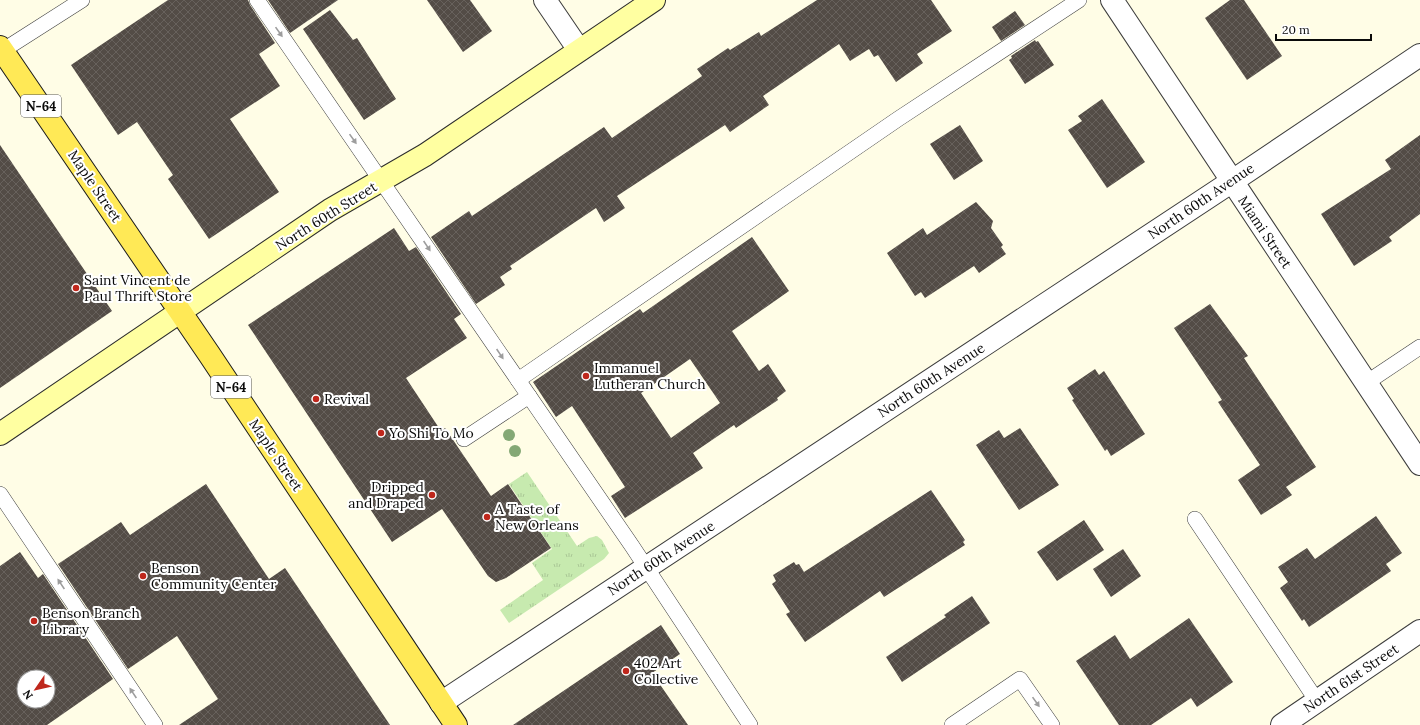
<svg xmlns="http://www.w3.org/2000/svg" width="1420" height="725" viewBox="0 0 1420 725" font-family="Lora,serif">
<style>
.grass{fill:url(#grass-tufts)}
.building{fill:url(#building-cross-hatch);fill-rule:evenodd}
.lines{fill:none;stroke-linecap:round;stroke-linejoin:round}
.lane-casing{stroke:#3d3d3d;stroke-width:16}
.street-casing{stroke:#3d3d3d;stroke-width:24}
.secondary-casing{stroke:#2c2c2c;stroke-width:24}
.primary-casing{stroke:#1b1b1b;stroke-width:24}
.lane{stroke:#fff;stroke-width:15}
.street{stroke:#fff;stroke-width:22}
.secondary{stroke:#ffffa1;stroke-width:22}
.primary{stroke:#ffe956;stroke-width:22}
.tree{fill:#84a875}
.oneway{fill:#9d9d9d}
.poi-dot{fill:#bf271c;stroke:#fff;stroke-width:1.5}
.labels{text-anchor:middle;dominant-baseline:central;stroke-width:4;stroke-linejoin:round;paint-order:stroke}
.shield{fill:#fff;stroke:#545454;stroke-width:1}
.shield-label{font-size:13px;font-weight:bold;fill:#0a0a0a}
.street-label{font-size:14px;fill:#0a0a0a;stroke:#fff}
.poi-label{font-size:14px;fill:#0a0a0a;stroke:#fff;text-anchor:start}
</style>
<defs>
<pattern id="grass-tufts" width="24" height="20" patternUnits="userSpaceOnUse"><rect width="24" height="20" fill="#c7eaaf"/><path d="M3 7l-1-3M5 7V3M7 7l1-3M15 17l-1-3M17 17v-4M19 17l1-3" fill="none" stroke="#aac795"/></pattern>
<pattern id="building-cross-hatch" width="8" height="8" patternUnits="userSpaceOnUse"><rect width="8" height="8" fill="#534c46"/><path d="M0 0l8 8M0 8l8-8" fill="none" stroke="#67615c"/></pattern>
</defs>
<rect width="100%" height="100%" fill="#fffde6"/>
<polygon class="grass" points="527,472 577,546 589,538 597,536 602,540 609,553 604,559 509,623 500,610 543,580 532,563 552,549 509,484"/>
<g class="building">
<polygon points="168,0 248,0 250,5 275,43 259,54 280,86 230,119 279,192 209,239 168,179 173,175 137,122 118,135 71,65"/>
<polygon points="268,0 338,0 290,33"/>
<polygon points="427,0 470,0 492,31 463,52"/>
<polygon points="817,0 931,0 952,31 917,54 923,63 896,82 878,55 874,57 869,49 850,61 839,44 763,96 769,105 730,132 725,125 617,196 625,208 604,222 596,208 510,266 512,269 500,277 505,285 476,304 431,237 469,211 472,216 604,127 612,138 702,76 697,69 728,48 730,50 759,32 761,36"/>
<polygon points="1230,0 1244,0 1282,56 1247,80 1205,18"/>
<polygon points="330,10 353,40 357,38 396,99 364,120 303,29"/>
<polygon points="1015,11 1025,25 1001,41 992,27"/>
<polygon points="1035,40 1036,42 1038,41 1054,65 1025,84 1009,60 1012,58 1011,56"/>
<polygon points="1102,99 1145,162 1107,188 1068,130 1082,121 1078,116"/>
<polygon points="960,125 983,161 954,180 930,144"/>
<polygon points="1420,135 1420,214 1389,237 1392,241 1354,266 1321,214 1391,169 1385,160"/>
<polygon points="0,145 112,311 0,388"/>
<polygon points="976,202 993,221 991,228 1003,245 1001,247 1006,254 979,273 974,266 925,298 921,292 915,296 887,253 923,228 927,235"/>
<polygon points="394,228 409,251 416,247 461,314 454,319 467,338 406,378 441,431 445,428 491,496 508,484 551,548 506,578 496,582 488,576 442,509 392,542 248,325"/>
<path d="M752,237L789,291L732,331L759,371L768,364L786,391L777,398L778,400L736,428L734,425L693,453L703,468L625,518L611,496L625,487L572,406L556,417L533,382L640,309L643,313ZM690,359L720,403L671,438L641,393Z"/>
<polygon points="1210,304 1248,356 1244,358 1316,467 1286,487 1292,495 1261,515 1238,480 1260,465 1218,402 1222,400 1174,328"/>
<polygon points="1095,369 1099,375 1104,371 1145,434 1111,456 1107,449 1105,451 1072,400 1074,399 1067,388"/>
<polygon points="1020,428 1059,485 1019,510 976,445 999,430 1004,438"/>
<polygon points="206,484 269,579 285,568 390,725 179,725 218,699 177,636 128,669 58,564 121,522 130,535"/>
<polygon points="931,490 965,540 963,542 965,545 884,597 880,591 805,642 786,614 790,612 772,584 776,581 773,575 794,562 796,565 799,564 804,572"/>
<polygon points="1376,516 1402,553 1386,564 1391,571 1309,627 1304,619 1302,621 1280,588 1288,582 1278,567 1307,548 1315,559"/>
<polygon points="1084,520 1104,550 1057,581 1037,552"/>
<polygon points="1123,549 1141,576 1111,597 1093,569"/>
<path d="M20,552L38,578L43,574L113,679L47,725H0V566ZM24,677H48V701H24Z"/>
<polygon points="972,596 990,623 902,682 886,657 946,617 944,615"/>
<polygon points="1189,618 1233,682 1197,707 1191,698 1151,725 1119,725 1076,661 1115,635 1130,659"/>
<polygon points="661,625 680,654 652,673 688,725 513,725"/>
</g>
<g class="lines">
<defs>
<g id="lane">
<polyline points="257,0 632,546 750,725"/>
<polyline points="2,51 82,0"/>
<polyline points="518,380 898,119 1079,0"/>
<polyline points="1366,383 1420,347"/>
<polyline points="464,439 529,396"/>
<polyline points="0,494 155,725"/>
<polyline points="1195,519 1317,701"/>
<polyline points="952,725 1020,679 1052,725"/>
</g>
<g id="street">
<polyline points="545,0 579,50"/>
<polyline points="1112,0 1420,464"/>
<polyline points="441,703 1231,182 1420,55"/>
<polyline points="1282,725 1420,631"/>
</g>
<polyline id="secondary" points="0,434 330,210 425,155 654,0"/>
<polyline id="primary" points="0,47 209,354 456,725"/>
</defs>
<use href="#lane" class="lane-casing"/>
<use href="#street" class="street-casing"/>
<use href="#secondary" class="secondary-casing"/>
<use href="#primary" class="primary-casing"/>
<use href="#lane" class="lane"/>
<use href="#street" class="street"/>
<use href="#secondary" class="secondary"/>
<use href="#primary" class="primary"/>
</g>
<g class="tree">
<circle cx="509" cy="435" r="6"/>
<circle cx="515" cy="451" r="6"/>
</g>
<defs><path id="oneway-solid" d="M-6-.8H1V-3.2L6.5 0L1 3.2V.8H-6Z"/></defs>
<g class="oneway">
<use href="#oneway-solid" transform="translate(279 32) rotate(55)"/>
<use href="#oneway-solid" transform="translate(353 139) rotate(55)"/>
<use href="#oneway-solid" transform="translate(427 246) rotate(56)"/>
<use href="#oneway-solid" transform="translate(500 354) rotate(56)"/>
<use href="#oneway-solid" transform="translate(61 584) rotate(-124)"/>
<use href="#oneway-solid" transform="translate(133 693) rotate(-124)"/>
<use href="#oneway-solid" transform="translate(1036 702) rotate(55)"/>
</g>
<g class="poi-dot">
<circle cx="76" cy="288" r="4"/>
<circle cx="586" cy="376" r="4"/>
<circle cx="316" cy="399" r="4"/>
<circle cx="381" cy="433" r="4"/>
<circle cx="432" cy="495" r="4"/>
<circle cx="487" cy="517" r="4"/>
<circle cx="143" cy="576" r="4"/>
<circle cx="34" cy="621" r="4"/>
<circle cx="626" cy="671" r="4"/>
</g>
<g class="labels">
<g class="shield">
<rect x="21" y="95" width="40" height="22" rx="3"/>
<rect x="211" y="376" width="40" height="22" rx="3"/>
</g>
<g class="shield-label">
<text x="41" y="106">N-64</text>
<text x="231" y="387">N-64</text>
</g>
<g class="street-label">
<text transform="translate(95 186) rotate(56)">Maple Street</text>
<text transform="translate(1201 201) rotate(-34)">North 60th Avenue</text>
<text transform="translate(326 216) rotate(-32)">North 60th Street</text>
<text transform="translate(1265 232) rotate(56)">Miami Street</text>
<text transform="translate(931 380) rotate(-33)">North 60th Avenue</text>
<text transform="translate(276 455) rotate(56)">Maple Street</text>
<text transform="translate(661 558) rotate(-33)">North 60th Avenue</text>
<text transform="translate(1351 678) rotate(-34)">North 61st Street</text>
</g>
<g class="poi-label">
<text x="84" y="280">Saint Vincent de<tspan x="84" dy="16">Paul Thrift Store</tspan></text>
<text x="594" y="368">Immanuel<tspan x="594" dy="16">Lutheran Church</tspan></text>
<text x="324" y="399">Revival</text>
<text x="389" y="433">Yo Shi To Mo</text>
<text x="424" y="487" text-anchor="end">Dripped<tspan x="424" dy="16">and Draped</tspan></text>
<text x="495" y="509">A Taste of<tspan x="495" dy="16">New Orleans</tspan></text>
<text x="151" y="568">Benson<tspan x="151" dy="16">Community Center</tspan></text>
<text x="42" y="613">Benson Branch<tspan x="42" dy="16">Library</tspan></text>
<text x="634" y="663">402 Art<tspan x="634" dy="16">Collective</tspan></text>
</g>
</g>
<g transform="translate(36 689) rotate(236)"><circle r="19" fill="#ffffff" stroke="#9d9d9d"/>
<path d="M0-3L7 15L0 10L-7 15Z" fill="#bf271c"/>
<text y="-6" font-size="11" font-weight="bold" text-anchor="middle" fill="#0a0a0a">N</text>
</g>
<path d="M1276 34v6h95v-6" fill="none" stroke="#0a0a0a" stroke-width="2"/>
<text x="1282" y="34" font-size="12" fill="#0a0a0a" stroke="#ffffff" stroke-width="3" paint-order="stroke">20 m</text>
</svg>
